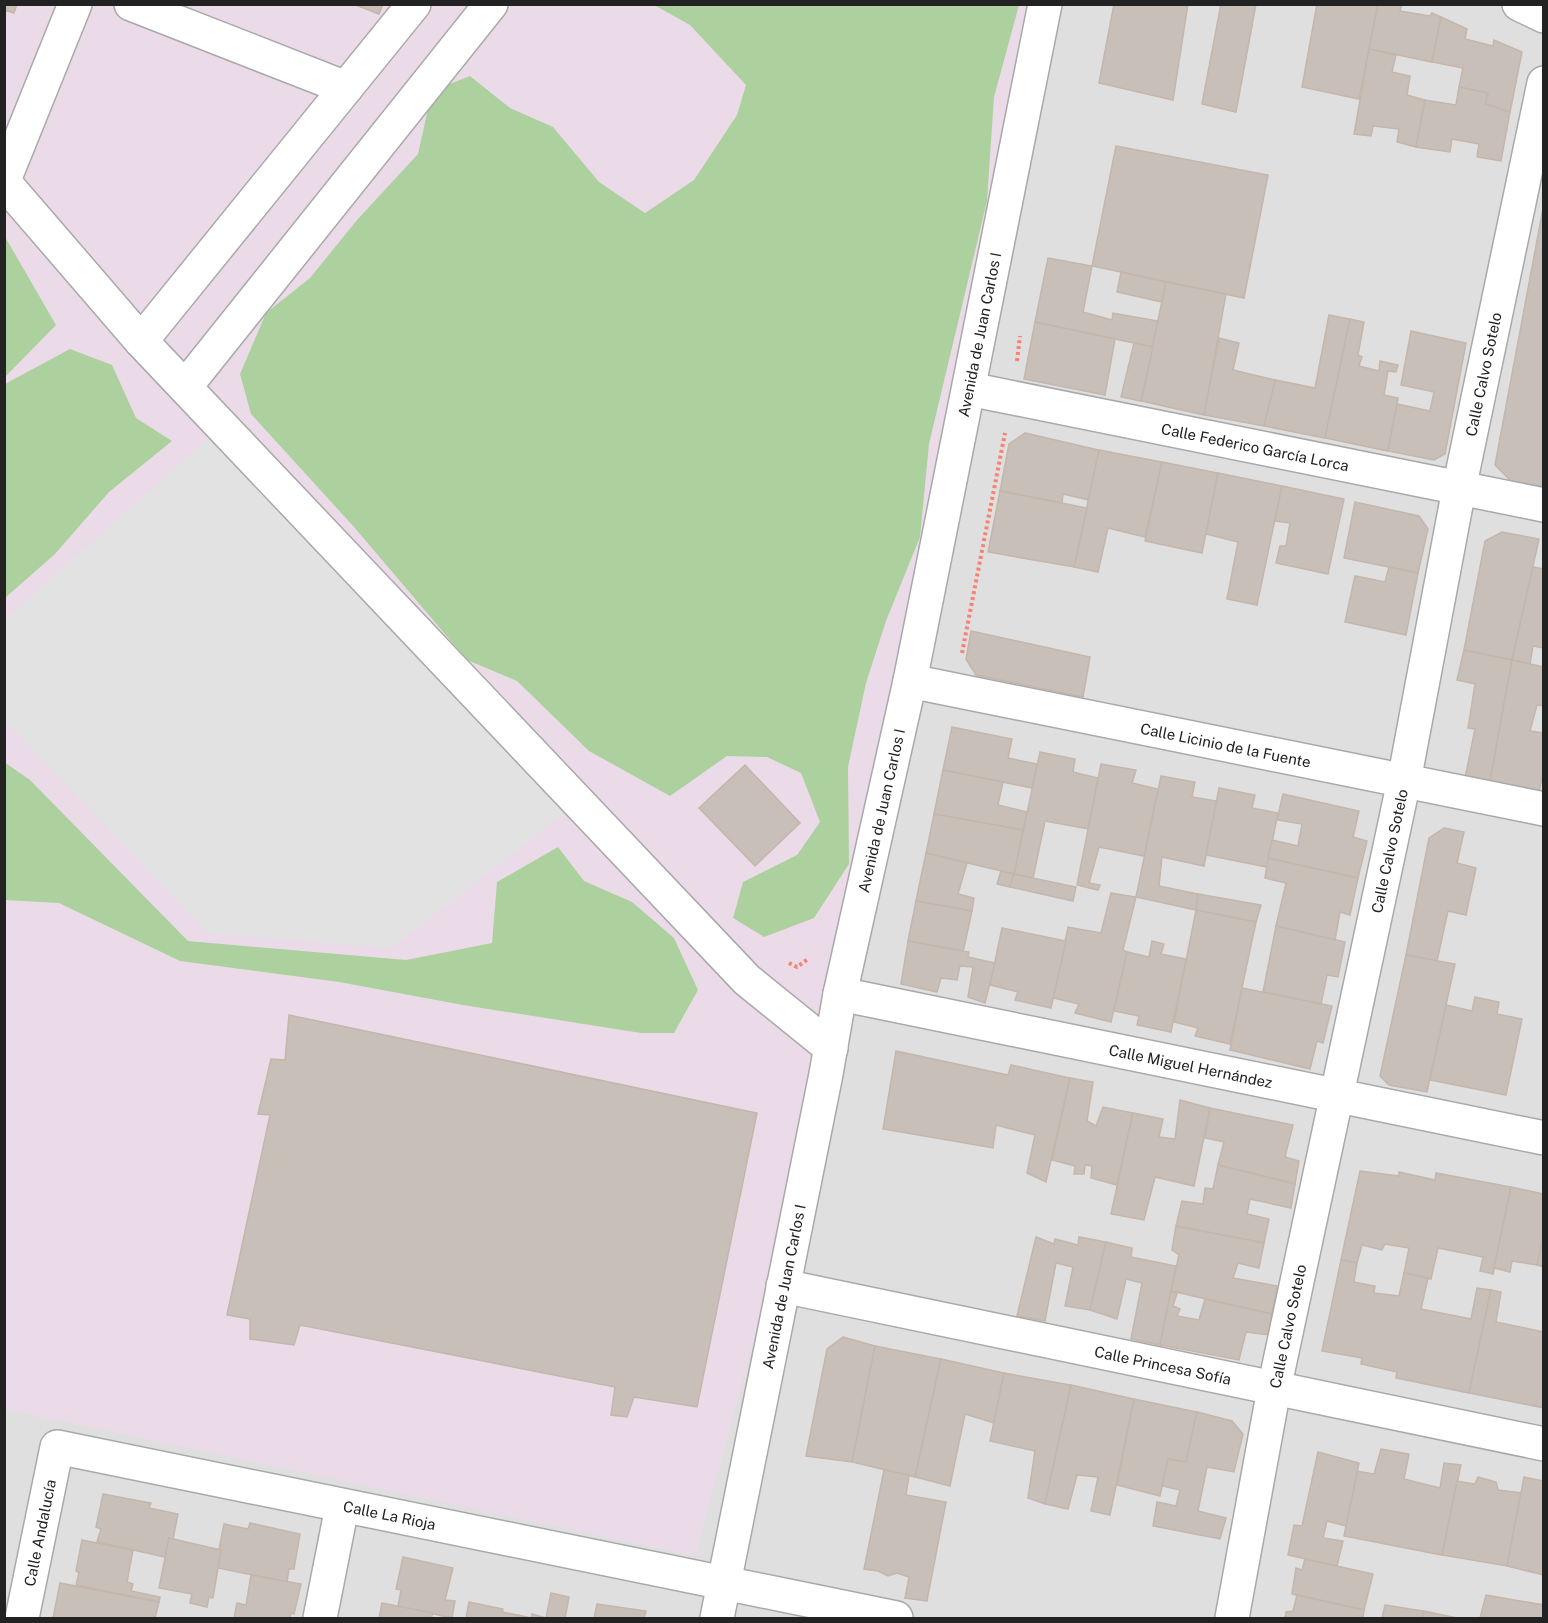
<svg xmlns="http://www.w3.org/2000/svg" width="1548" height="1623" viewBox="0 0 1548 1623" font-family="'Public Sans',sans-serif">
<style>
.residential{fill:#e0dfdf}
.industrial{fill:#ebdbe8}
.forest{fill:#add19e}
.parking{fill:#e2e2e2}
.building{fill:#c7bfb8;stroke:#c4b6ab;stroke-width:1.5}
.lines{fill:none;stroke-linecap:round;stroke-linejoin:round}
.minor-casing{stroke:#a9a9a9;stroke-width:36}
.path{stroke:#fa8072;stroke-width:4;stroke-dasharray:3 3;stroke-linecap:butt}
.minor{stroke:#fff;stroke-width:33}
.labels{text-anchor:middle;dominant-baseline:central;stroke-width:6;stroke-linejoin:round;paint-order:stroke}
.street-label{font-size:15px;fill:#222;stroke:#fff}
</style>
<rect width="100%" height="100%" fill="#f2efe9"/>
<rect class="residential" x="5" y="5" width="1538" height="1613"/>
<polygon class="industrial" points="5,5 1045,5 826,1074 695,1556 5,1409"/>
<g class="forest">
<polygon points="654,5 1019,5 994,97 987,201 929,444 920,537 886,621 866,683 848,767 849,864 814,918 764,937 733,918 743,882 797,855 820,822 801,773 767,757 727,756 670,796 589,751 517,681 467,660 354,527 251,414 240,374 266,313 310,278 357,220 418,154 432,91 470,76 510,108 553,127 599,182 645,213 694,180 737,115 746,85 690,25"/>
<polygon points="4,235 56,325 5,377 4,377"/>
<polygon points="70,349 112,365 136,418 172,441 109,492 55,554 5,598 5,384"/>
<polygon points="4,762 30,780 188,941 406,960 492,943 497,882 558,847 584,881 632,902 674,938 698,990 674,1033 641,1033 463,1005 339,982 180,961 59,903 5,900"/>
</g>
<polygon class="parking" points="222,426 579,802 392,948 208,933 5,721 4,620"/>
<g class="building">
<polygon points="4,4 17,4 14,13 4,10"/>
<polygon points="353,4 383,4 379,14"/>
<polygon points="1114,4 1188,4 1173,100 1099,83"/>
<polygon points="1221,4 1256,4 1236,112 1202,104"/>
<polygon points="1317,4 1378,4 1359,99 1302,87"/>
<polygon points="1378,4 1402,4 1400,11 1430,16 1432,13 1441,17 1432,62 1369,49"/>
<polygon points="1441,17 1467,29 1465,39 1493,46 1494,40 1522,52 1510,112 1485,104 1488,93 1459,87 1463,68 1432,62"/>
<polygon points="1369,49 1396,55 1392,72 1410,76 1407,95 1425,100 1416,147 1397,142 1399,129 1373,126 1371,136 1354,134"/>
<polygon points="1459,87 1488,93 1485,104 1510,112 1501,161 1477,157 1479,144 1452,139 1450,152 1416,147 1425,100 1456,105"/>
<polygon points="1116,146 1268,175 1244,298 1092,266"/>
<polygon points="1544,203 1544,488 1511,481 1495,465"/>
<polygon points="1048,258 1092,266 1083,312 1112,320 1113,313 1158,321 1153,347 1035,322"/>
<polygon points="1121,272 1166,282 1162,302 1117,292"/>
<polygon points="1166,282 1226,294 1204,415 1141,401"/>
<polygon points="1329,315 1350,319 1325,438 1264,426 1275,380 1315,388"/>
<polygon points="1350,319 1364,322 1358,355 1362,357 1359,366 1379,371 1380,361 1398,365 1396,372 1388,371 1384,395 1398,398 1388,451 1325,438"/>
<polygon points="1035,322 1115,339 1105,395 1024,379"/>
<polygon points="1411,331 1466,343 1445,454 1434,460 1388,451 1397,404 1430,411 1434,392 1401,385"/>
<polygon points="1219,338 1239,343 1233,370 1275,380 1264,426 1204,415"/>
<polygon points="1134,343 1153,347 1141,401 1121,397"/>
<polygon points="1025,433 1099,450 1089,500 1063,494 1062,503 1000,491 1009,444"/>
<polygon points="1099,450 1162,462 1145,537 1108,528 1098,572 1074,567"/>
<polygon points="1162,462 1218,473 1202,553 1145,541"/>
<polygon points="1218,473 1282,486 1257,605 1227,599 1238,542 1206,534"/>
<polygon points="1282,486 1344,499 1328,574 1276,563 1280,546 1286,546 1290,523 1275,521"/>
<polygon points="1000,491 1087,508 1074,567 988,552"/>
<polygon points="1355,502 1419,516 1428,529 1418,573 1344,558"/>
<polygon points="1502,532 1539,539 1512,660 1464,650 1485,541"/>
<polygon points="1389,567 1418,573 1406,635 1345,622 1355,576 1385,582"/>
<polygon points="1533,567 1544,569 1544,648 1533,646 1530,664 1512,660"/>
<polygon points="971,631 1090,657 1083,697 976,675 966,659"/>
<polygon points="1464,650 1512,660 1490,781 1465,778 1475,729 1468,728 1475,684 1457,680"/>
<polygon points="1512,660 1544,667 1544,706 1537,705 1530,731 1544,733 1544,769 1539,792 1490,781"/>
<polygon points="952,727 1012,739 1008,758 1037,764 1032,788 943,770"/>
<polygon points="1040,752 1075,759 1073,772 1098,778 1088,829 1045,821 1033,878 1014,874"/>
<polygon points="1101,764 1136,770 1132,783 1158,789 1144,856 1099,847 1089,883 1100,885 1098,890 1077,885"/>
<polygon points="745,765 800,823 755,866 699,808"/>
<polygon points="943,770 1003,782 998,805 1027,812 1023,830 934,814"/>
<polygon points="1161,776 1195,782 1192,797 1217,801 1204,866 1162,857 1159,886 1198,894 1196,910 1136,897"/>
<polygon points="1219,788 1255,795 1252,808 1278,813 1267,867 1206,855"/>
<polygon points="1283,794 1359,811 1353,837 1367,841 1358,878 1268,858 1272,840 1298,846 1302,824 1277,820"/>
<polygon points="934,814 1023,830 1014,874 926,853"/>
<polygon points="1444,828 1464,832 1457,863 1476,868 1466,915 1448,911 1437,961 1406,955 1429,838"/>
<polygon points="926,853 967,863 958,894 974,898 972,911 916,901"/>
<polygon points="1268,858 1358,878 1350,915 1340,912 1335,940 1276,926 1286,883 1265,878"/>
<polygon points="1001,871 1014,874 1010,887 997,884"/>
<polygon points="1014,874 1076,887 1073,901 1010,887"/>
<polygon points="1111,893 1136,897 1123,950 1127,952 1111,1022 1075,1013 1079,1004 1053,998 1068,927 1101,933"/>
<polygon points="1198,894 1261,905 1256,922 1196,910"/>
<polygon points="916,901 972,911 963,952 908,941"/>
<polygon points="1196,910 1256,922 1230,1044 1195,1036 1198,1028 1174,1022"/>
<polygon points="1276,926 1345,942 1338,977 1327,975 1321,1004 1263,992"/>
<polygon points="1002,928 1066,941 1051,1008 1015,1000 1018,992 990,985"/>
<polygon points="908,941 969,952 968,957 995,963 985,1003 968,997 973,967 960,966 957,980 941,978 937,992 901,984"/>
<polygon points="1152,941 1164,944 1161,954 1186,959 1171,1032 1137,1025 1139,1016 1114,1011 1127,952 1149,957"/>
<polygon points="1406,955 1455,964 1427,1092 1389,1085 1380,1076"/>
<polygon points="1242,988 1332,1006 1323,1043 1317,1041 1310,1069 1230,1050"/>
<polygon points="1475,997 1499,1002 1497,1014 1522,1019 1506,1095 1430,1080 1446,1005 1472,1011"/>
<polygon points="289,1015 757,1113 697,1407 634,1397 627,1417 611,1415 615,1387 300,1325 294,1345 250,1339 250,1319 227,1315 270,1115 258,1114 271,1059 285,1060"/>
<polygon points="896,1051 1008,1075 1011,1065 1070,1078 1046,1182 1027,1173 1035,1135 996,1125 993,1148 883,1129"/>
<polygon points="1070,1078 1093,1082 1087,1121 1096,1126 1103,1107 1133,1113 1117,1185 1091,1178 1092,1166 1085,1165 1084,1174 1074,1174 1075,1166 1052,1160"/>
<polygon points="1180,1100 1210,1108 1194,1186 1155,1177 1144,1220 1111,1214 1133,1113 1163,1119 1159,1137 1175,1139"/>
<polygon points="1210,1108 1293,1125 1285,1157 1299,1161 1295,1184 1218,1165 1224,1142 1205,1138"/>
<polygon points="1218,1165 1295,1184 1291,1208 1250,1199 1247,1214 1269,1219 1264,1243 1176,1226 1182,1201 1203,1204 1205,1188 1213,1189"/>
<polygon points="1360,1171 1399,1176 1399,1172 1435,1180 1436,1173 1511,1187 1493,1274 1480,1271 1483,1257 1438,1248 1431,1279 1404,1273 1409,1248 1385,1244 1382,1250 1362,1245 1357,1263 1341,1260"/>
<polygon points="1511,1187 1544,1194 1544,1233 1537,1265 1512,1261 1510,1272 1494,1268"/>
<polygon points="1176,1226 1264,1243 1259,1268 1238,1263 1233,1278 1277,1286 1272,1314 1171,1291 1179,1255 1172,1250"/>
<polygon points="1544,1233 1544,1267 1537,1265"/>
<polygon points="1036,1237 1054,1244 1055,1239 1078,1245 1079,1237 1106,1242 1090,1310 1065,1306 1073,1267 1056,1263 1045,1321 1017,1316"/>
<polygon points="1106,1242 1132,1248 1131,1257 1176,1266 1160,1345 1131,1339 1142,1283 1126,1279 1117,1319 1090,1310"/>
<polygon points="1341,1260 1357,1263 1354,1282 1375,1286 1374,1293 1399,1296 1404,1273 1428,1278 1421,1309 1471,1319 1477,1288 1491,1290 1469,1393 1396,1378 1397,1372 1361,1364 1362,1358 1322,1351"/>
<polygon points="1491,1290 1501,1292 1496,1322 1544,1332 1544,1408 1469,1393"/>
<polygon points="1171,1291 1177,1293 1173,1306 1180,1309 1177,1316 1199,1320 1205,1299 1272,1314 1269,1335 1246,1332 1239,1360 1160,1345"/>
<polygon points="843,1337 875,1346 852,1462 806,1456 827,1349"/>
<polygon points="875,1346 941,1359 915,1477 852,1462"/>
<polygon points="941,1359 1004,1373 994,1423 965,1414 950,1486 915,1477"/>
<polygon points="1004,1373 1071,1385 1045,1504 1028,1498 1035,1451 990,1441"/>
<polygon points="1071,1385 1134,1399 1110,1515 1091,1511 1098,1477 1077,1475 1068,1509 1045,1504"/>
<polygon points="1134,1399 1197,1412 1186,1462 1168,1459 1160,1496 1117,1485"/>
<polygon points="1197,1412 1232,1421 1243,1434 1234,1472 1207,1467 1198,1511 1226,1518 1220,1539 1153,1526 1157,1502 1176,1506 1180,1490 1162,1486 1168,1459 1186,1462"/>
<polygon points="1381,1449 1409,1454 1404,1479 1440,1488 1444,1463 1461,1465 1442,1555 1344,1536 1357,1471 1374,1474"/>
<polygon points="1318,1452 1359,1463 1346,1526 1327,1521 1323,1538 1343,1541 1337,1566 1288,1555 1294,1525 1302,1526"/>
<polygon points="884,1470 909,1475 906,1495 946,1502 927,1601 905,1598 909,1577 897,1573 888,1576 878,1571 864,1569"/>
<polygon points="1478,1477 1496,1482 1498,1490 1521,1493 1507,1566 1442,1555 1457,1481 1475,1484"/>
<polygon points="1524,1477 1544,1481 1544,1575 1507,1566"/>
<polygon points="103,1494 151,1503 149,1508 178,1514 173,1539 169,1538 165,1557 97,1542 101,1529 96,1527"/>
<polygon points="250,1523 300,1534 294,1569 289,1569 287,1582 218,1568 221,1550 219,1549 224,1524 248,1529"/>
<polygon points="169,1538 221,1550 213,1598 209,1597 207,1607 190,1603 192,1594 159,1588"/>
<polygon points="82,1540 133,1550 127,1582 133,1584 131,1591 160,1597 159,1602 76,1585 79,1573 76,1571"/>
<polygon points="403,1557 453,1568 445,1600 455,1601 452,1618 398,1606 401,1590 396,1589"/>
<polygon points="1305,1559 1373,1574 1364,1610 1292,1594 1296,1568 1302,1570"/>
<polygon points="251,1575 301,1584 294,1614 291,1613 290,1618 234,1618 237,1603 246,1605"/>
<polygon points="60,1583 159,1602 155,1618 53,1618"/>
<polygon points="551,1593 569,1597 565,1618 518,1618 518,1615 531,1618 532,1614 546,1618"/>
<polygon points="1297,1595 1364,1610 1363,1618 1285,1618 1286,1612 1293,1611"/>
<polygon points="1486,1595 1544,1605 1544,1618 1480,1618"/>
<polygon points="469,1602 503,1609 502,1612 518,1615 518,1618 466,1618"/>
<polygon points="382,1603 433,1613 431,1618 379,1618"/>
<polygon points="597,1604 646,1611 644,1618 594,1618"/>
<polygon points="1385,1605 1424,1611 1422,1618 1382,1618"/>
<polygon points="1424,1611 1457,1618 1422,1618"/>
</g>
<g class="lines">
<defs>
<g id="minor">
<polyline points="131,4 346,88"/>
<polyline points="1519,4 1544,16"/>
<polyline points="4,180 75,4"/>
<polyline points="4,182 141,341 747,980 831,1048"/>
<polyline points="141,341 414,4"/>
<polyline points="185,387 491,4"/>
<path id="s1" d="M969,389L1544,505"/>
<path id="s2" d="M910,681L1544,809"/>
<path id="s3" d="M840,994L1544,1138"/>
<path id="s4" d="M783,1286L1544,1444"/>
<path id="s5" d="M22,1618L57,1447L896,1618"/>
<polyline points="320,1618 342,1507"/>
<path id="s6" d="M717,1618L826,1074L840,994L910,681L1045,4"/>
<path id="s7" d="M1232,1618L1274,1389L1404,781L1459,489L1544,83"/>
</g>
</defs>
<use href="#minor" class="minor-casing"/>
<g class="path">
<polyline points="1017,361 1020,336"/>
<polyline points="962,653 1005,433"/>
<polyline points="789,963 797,967 808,959"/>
</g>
<use href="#minor" class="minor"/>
</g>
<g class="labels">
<g class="street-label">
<text stroke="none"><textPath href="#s6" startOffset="1310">Avenida de Juan Carlos I</textPath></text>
<text stroke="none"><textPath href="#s7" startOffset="1269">Calle Calvo Sotelo</textPath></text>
<text stroke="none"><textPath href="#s1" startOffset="292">Calle Federico García Lorca</textPath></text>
<text stroke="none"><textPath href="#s2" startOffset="322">Calle Licinio de la Fuente</textPath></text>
<text stroke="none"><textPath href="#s6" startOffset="824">Avenida de Juan Carlos I</textPath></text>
<text stroke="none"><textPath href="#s7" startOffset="783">Calle Calvo Sotelo</textPath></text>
<text stroke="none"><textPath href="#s3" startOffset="358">Calle Miguel Hernández</textPath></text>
<text stroke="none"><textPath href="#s6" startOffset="338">Avenida de Juan Carlos I</textPath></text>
<text stroke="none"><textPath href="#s7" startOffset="297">Calle Calvo Sotelo</textPath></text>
<text stroke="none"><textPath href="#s4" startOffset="388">Calle Princesa Sofía</textPath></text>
<text stroke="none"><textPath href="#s5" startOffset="514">Calle La Rioja</textPath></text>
<text stroke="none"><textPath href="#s5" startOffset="87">Calle Andalucía</textPath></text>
</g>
</g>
<rect width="1548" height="1623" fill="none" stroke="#222222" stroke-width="12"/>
</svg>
